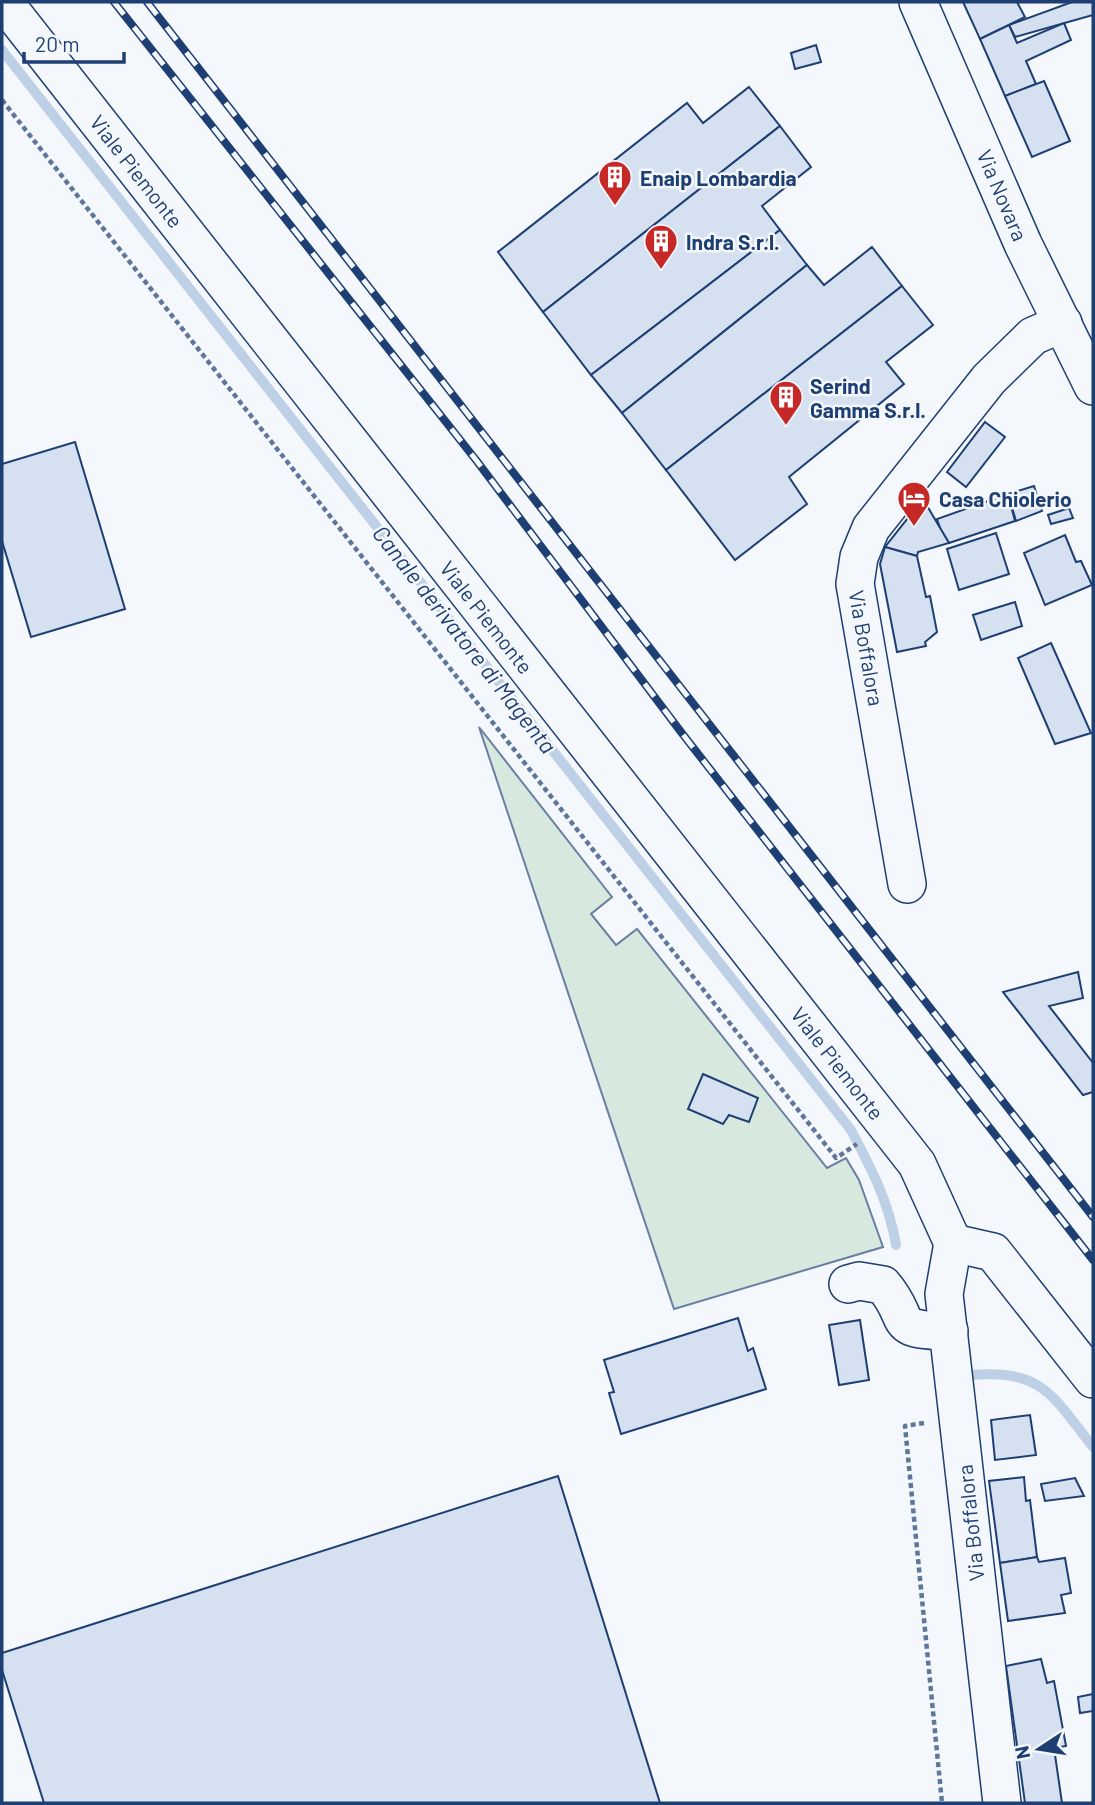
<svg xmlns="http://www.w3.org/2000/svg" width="1095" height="1805" viewBox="0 0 1095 1805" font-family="Barlow,sans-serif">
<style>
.green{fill:#d7e8df;stroke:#687fa3;stroke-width:2}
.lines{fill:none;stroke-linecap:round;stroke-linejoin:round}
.stream{stroke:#bed0e5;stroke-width:10}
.building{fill:#d5e0f0;stroke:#1d3f73;stroke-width:2}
.minor-casing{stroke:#1d3f73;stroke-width:40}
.path{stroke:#5e769c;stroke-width:4.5;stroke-dasharray:5 3.5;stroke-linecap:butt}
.minor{stroke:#f4f7fb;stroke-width:37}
.rail-casing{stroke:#1d3f73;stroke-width:8}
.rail{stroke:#f4f7fb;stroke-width:5;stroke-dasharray:16;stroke-linecap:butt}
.labels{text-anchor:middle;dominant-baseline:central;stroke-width:5;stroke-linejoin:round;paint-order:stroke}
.street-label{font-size:21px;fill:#1d3f73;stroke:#f4f7fb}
.poi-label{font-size:21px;font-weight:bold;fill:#1d3f73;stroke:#f4f7fb;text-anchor:start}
.water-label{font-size:23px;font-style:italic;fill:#1d3f73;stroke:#f4f7fb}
</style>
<rect width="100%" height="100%" fill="#f4f7fb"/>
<polygon class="green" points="479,727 612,897 591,914 616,945 637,929 827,1168 846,1158 859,1180 883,1247 674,1309"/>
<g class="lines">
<g class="stream">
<path d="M2,50L851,1130C871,1168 889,1202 896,1245"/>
<path d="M968,1375C1043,1369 1051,1394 1093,1447"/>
</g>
</g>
<g class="building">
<polygon points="963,2 1017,2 1025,17 980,39"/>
<polygon points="1072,2 1093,2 1093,15 1015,37 1009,25"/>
<polygon points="1064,23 1071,40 1026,61 1036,84 1005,96 980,39 1009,25 1017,43"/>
<polygon points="816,45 821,62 795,69 791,53"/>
<polygon points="1044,81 1070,141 1032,157 1005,96"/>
<polygon points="749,87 780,126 543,312 498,252 687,103 703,123"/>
<polygon points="780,126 811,167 762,206 780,230 591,375 543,312"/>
<polygon points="780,230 807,265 622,413 591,375"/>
<polygon points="872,247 902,286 666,470 622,413 807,265 824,285"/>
<polygon points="902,286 933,325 886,362 904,384 789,477 807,504 735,560 666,470"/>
<polygon points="985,422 1005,437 966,487 947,472"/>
<polygon points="75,442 125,609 31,637 2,541 2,464"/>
<polygon points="1034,486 1042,511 1016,521 1008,494"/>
<polygon points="1008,494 1015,521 949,543 941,531 937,519"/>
<polygon points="923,499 949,543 918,552 917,556 885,547"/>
<polygon points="1069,508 1073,518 1051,524 1048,515"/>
<polygon points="996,533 1009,574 959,590 947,549"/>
<polygon points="1065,535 1076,562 1081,561 1092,585 1045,605 1024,553"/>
<polygon points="885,547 917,556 926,597 930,596 937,632 925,642 926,646 897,652 880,564"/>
<polygon points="1015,602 1022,626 981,640 973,615"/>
<polygon points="1051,643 1091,733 1055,744 1018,658"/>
<polygon points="1078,972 1083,998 1049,1006 1093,1063 1093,1092 1083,1095 1003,992"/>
<polygon points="703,1074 758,1098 749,1122 729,1115 723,1124 688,1109"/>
<polygon points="738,1318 748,1351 753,1348 766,1389 621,1434 609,1393 614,1392 604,1360"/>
<polygon points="860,1320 869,1380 839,1385 829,1325"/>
<polygon points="1030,1415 1036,1455 995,1460 991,1420"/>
<polygon points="558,1476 660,1803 44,1803 2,1670 2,1653"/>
<polygon points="1024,1477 1026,1501 1030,1500 1037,1557 1000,1563 989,1481"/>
<polygon points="1075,1478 1084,1496 1045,1501 1041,1484"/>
<polygon points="1037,1557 1039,1562 1065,1558 1071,1593 1061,1595 1065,1613 1008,1621 1000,1563"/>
<polygon points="1041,1659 1047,1683 1054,1681 1066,1746 1054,1748 1062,1803 1025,1803 1006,1666"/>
<polygon points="1093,1694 1093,1711 1080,1713 1078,1697"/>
</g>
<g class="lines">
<defs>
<g id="minor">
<polyline points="4,2 917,1164 953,1243"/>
<polyline points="918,2 1023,244 1093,386"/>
<polyline points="907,884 855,584 859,557 871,528 989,379 1033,336 1063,323"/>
<polyline points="953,1243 944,1294 1002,1803"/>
<polyline points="953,1243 993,1252 1093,1379"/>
<path d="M848,1284L859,1281L883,1285C914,1321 887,1330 949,1331"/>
</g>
</defs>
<use href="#minor" class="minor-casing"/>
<g class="path">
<polyline points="2,100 836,1158 857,1144"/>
<polyline points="924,1423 905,1426 942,1803"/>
</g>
<use href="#minor" class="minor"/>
<defs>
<g id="rail">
<polyline points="114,2 476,460 681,732 1093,1260"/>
<polyline points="147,2 1093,1217"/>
</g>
</defs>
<use href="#rail" class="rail-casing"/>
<use href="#rail" class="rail"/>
</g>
<defs>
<symbol id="building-pin" viewBox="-11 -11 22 30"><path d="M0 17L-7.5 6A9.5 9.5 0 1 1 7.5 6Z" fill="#c62828" stroke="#f4f7fb"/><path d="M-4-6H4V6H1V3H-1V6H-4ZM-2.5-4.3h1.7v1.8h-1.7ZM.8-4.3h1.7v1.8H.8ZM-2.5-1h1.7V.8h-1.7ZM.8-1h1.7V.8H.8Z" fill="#fff"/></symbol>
<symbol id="hotel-pin" viewBox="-11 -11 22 30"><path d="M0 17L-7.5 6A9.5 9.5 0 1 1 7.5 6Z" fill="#c62828" stroke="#f4f7fb"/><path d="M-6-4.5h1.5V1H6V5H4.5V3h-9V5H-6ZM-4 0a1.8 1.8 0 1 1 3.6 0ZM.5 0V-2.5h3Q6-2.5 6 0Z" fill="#fff"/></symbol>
</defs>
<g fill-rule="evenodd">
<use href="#building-pin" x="596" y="158" width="38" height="52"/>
<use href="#building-pin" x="642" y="222" width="38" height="52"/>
<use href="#building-pin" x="767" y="378" width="38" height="52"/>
<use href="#hotel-pin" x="895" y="479" width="38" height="52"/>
</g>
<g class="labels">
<g class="street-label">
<text transform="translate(137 171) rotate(52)">Viale Piemonte</text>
<text transform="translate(1003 195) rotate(67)">Via Novara</text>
<text transform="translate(487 617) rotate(52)">Viale Piemonte</text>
<text transform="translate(867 648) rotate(80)">Via Boffalora</text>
<text transform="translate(838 1063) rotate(52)">Viale Piemonte</text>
<text transform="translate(970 1523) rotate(-96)">Via Boffalora</text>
</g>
<g class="poi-label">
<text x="640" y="177">Enaip Lombardia</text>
<text x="686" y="241">Indra S.r.l.</text>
<text x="810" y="385">Serind<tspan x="810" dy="24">Gamma S.r.l.</tspan></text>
<text x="939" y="498">Casa Chiolerio</text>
</g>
<g class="water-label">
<text transform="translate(465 639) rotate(52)">Canale derivatore di Magenta</text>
</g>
</g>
<rect width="1095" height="1805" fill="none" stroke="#1d3f73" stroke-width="7"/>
<g transform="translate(1039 1749) rotate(258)" stroke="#f4f7fb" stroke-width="5" paint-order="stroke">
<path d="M0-5L12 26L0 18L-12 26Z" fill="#1d3f73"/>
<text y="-10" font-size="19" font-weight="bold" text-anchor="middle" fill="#1d3f73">N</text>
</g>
<path d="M24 52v10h100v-10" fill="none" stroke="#1d3f73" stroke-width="3.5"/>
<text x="35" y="52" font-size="21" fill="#1d3f73" stroke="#f4f7fb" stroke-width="5" paint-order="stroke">20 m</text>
</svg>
